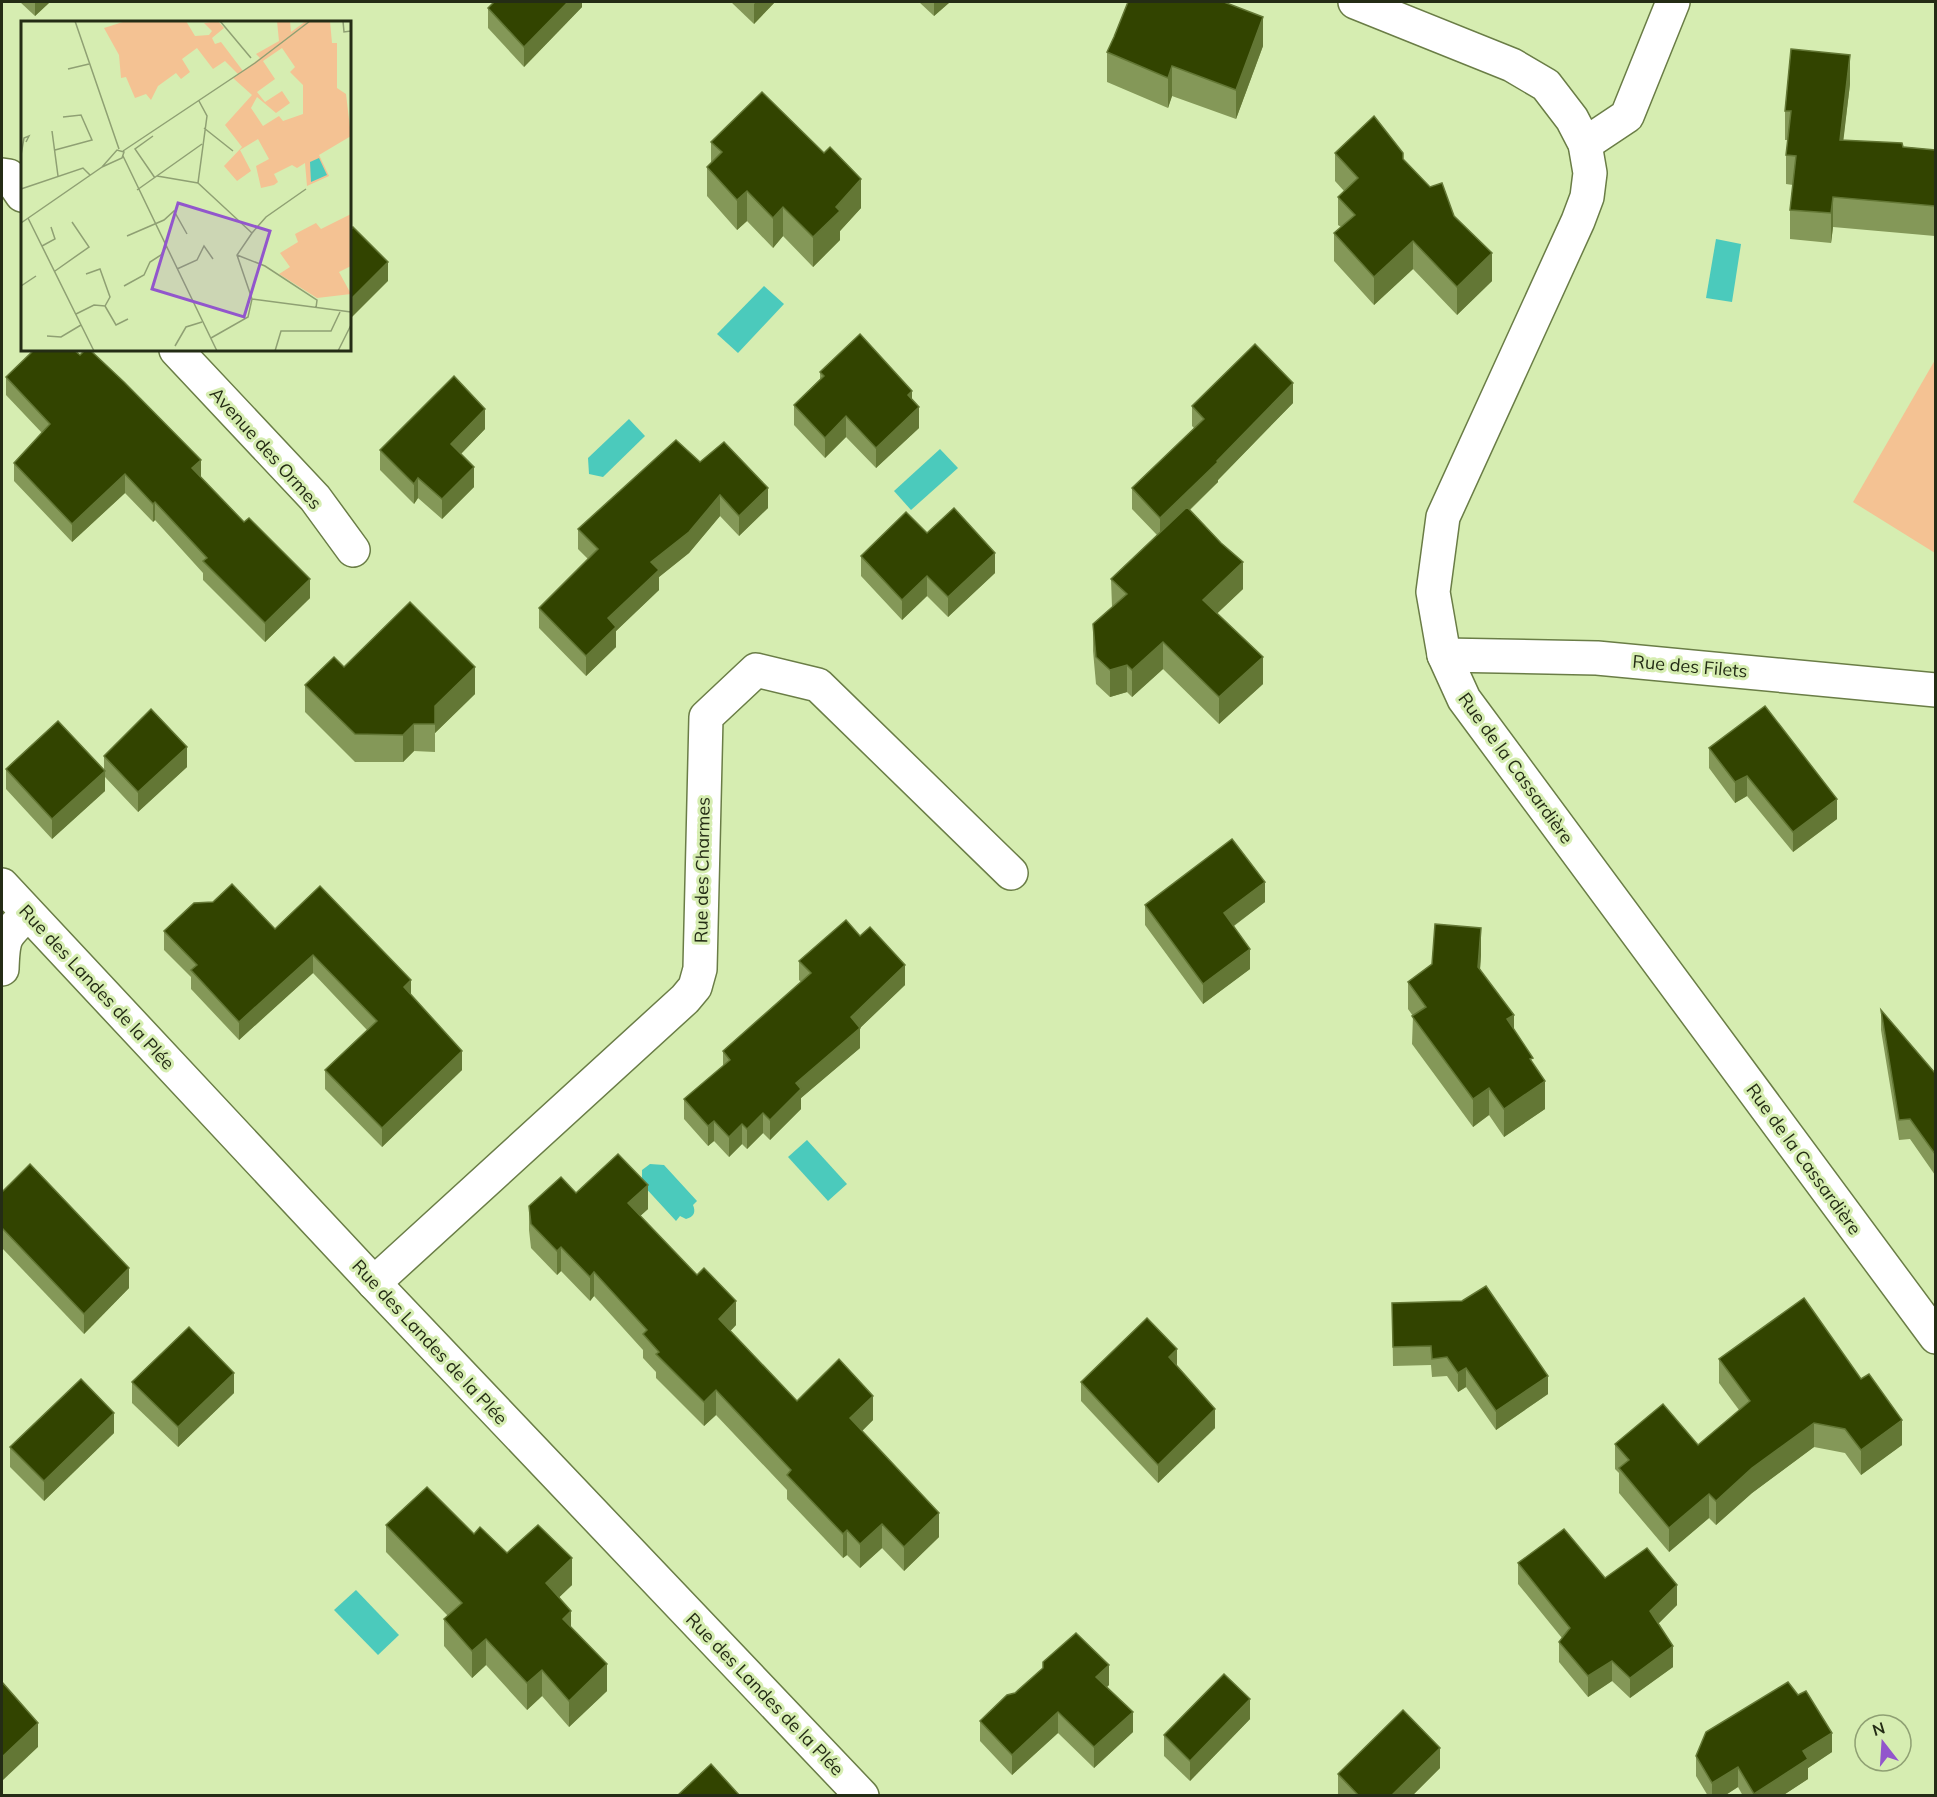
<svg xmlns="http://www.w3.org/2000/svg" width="1937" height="1797" viewBox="0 0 1937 1797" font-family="Mulish,sans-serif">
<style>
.green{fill:#f4c293}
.water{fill:#4bcabc}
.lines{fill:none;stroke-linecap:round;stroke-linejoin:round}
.minor-casing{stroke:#6a7d46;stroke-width:36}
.tertiary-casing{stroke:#6a7d46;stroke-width:36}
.minor{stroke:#fff;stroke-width:33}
.tertiary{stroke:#fff;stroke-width:33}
.wall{fill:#849858}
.shaded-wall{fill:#637735}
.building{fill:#324400;stroke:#637735;stroke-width:1.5}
.labels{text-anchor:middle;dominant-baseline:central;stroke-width:6;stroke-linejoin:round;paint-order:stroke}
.street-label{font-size:18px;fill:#242c15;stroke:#d6edb1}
.inset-road{fill:none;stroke:#8fa073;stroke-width:1.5}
.view{fill:#9256cc;fill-opacity:0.15;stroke:#9256cc;stroke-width:3}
.inset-edge{fill:none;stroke:#242c15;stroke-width:3}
</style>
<rect width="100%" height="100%" fill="#d6edb1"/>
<polygon class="green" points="1935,360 1935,553 1853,502"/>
<g class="water">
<polygon points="1716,239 1741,244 1732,302 1706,298"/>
<polygon points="764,286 784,304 738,353 717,334"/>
<polygon points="629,419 645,436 603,477 589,474 588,458"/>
<polygon points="940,449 958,468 911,510 894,491"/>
<polygon points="807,1140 847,1184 828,1201 788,1157"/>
<path d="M650,1164L664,1165L697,1201L693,1205C696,1212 694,1217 686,1219L680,1216L676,1221L642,1184V1170Z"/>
<polygon points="356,1590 399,1635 378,1655 334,1610"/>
</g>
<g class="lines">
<defs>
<g id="minor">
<polyline points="1355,2 1512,65 1546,85 1572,119 1585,144 1590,173 1587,197 1578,221 1443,517 1433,592 1444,655 1464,699 1936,1337"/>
<polyline points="1585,144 1627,116 1673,2"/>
<polyline points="2,175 9,176 22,195"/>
<polyline points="176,350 315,498 353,550"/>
<polyline points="1444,655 1597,658 1936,690"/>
<path d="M2,969C3,937 4,936 28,914"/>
<polyline points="374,1283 685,999 695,987 700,969 706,717 756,670 818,685 1011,873"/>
</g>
<polyline id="tertiary" points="2,885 374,1283 862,1796"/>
</defs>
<use href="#minor" class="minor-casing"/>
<use href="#tertiary" class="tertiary-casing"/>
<use href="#minor" class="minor"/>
<use href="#tertiary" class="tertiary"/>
</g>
<g class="wall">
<polygon points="20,2 50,2 35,16"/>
<polygon points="582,2 582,7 524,67 488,28 488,8"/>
<polygon points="731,2 775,2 754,24"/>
<polygon points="919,2 950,2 934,16"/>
<polygon points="1263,46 1236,119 1172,96 1168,108 1107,82 1107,52"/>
<polygon points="1850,84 1843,140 1935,150 1935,236 1833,227 1831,243 1790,239 1790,210 1793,185 1786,184 1786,155 1788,140 1785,140 1785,111"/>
<polygon points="711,142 861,208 840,231 840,240 813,267 783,236 773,248 747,221 737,230 707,196 707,167 711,163"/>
<polygon points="1335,153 1403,159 1454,216 1492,281 1457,315 1413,269 1374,305 1334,261 1334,233 1341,227 1338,225 1338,197 1344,191 1335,181"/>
<polygon points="820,372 912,400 919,428 876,468 846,437 825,458 794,425 794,405 820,379"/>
<polygon points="6,377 201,478 310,598 265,642 203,580 203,573 155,520 153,522 125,493 72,542 14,481 14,463 42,433 6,395"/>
<polygon points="1293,403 1218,480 1218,482 1190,510 1243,589 1217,613 1263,684 1219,724 1163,669 1132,697 1127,692 1110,697 1096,684 1093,651 1093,624 1112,607 1111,579 1157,535 1132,509 1132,488 1194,428 1192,426 1192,406"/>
<polygon points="485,429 461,454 474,487 442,519 418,498 414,504 380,470 380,450"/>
<polygon points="700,462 768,508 739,536 720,516 689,553 659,577 659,590 616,631 616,647 586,676 539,628 539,608 588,559 578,549 578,529"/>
<polygon points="927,533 995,573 948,617 927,596 902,620 861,576 861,556"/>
<polygon points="344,667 475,694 435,733 435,752 414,751 403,762 355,762 305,712 305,685"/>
<polygon points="1709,748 1837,819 1793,852 1747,796 1735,803 1709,768"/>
<polygon points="104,756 187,767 138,812 105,777 105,791 52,839 6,789 6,769 104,770"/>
<polygon points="1265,902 1234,926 1250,969 1203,1004 1145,925 1145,905"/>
<polygon points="275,929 411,995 462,1070 382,1147 325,1089 325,1070 367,1030 313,973 239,1040 191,989 191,977 164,950 164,931"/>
<polygon points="1481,955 1480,970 1533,1064 1545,1109 1504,1137 1489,1115 1473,1127 1412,1044 1413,1016 1408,1009 1408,982"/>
<polygon points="799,961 905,985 860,1028 860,1048 801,1098 801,1109 770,1140 763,1133 747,1149 742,1144 729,1157 714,1141 708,1146 684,1119 684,1099 723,1066 723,1051 801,982 799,980"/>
<polygon points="1881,1010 1935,1073 1935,1175 1910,1139 1899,1140 1881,1030"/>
<polygon points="2,1192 129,1288 84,1334 2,1248"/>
<polygon points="576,1193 648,1209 640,1216 736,1325 730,1331 797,1401 873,1420 862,1431 939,1537 904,1571 882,1548 860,1568 847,1555 843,1558 787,1499 787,1490 716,1415 704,1426 656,1378 656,1372 643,1358 643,1350 594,1296 590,1301 561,1271 557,1275 531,1248 529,1230 529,1206"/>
<polygon points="1392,1303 1548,1394 1496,1430 1466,1387 1458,1392 1447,1376 1432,1377 1431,1365 1393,1366"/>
<polygon points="1719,1359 1902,1445 1861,1475 1845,1453 1814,1447 1752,1493 1716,1525 1709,1518 1669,1552 1619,1493 1619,1473 1615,1469 1615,1444 1698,1445 1739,1410 1719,1383"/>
<polygon points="132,1382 234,1393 178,1447 132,1403"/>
<polygon points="1081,1382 1215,1428 1158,1483 1081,1401"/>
<polygon points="114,1433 44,1501 10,1467 10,1447"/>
<polygon points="386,1525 474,1534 507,1553 572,1585 559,1597 571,1627 607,1691 569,1727 542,1696 527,1710 486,1665 472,1678 444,1646 444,1619 448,1616 386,1552"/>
<polygon points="1518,1563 1605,1578 1677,1605 1658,1624 1673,1667 1630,1698 1612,1681 1588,1697 1559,1662 1559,1642 1562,1638 1518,1584"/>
<polygon points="1043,1668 1109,1685 1107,1687 1133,1732 1094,1768 1058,1733 1012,1775 980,1741 980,1721 1015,1693"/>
<polygon points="1250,1719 1190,1781 1164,1756 1164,1735"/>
<polygon points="1832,1752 1808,1768 1808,1779 1782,1796 1743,1796 1738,1787 1724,1796 1708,1796 1696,1776 1696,1756"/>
<polygon points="1440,1768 1412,1796 1340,1796 1338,1794 1338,1774"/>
</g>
<g class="shaded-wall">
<polygon points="35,2 50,2 35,16"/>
<polygon points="568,2 582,2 582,7 524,67 524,47"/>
<polygon points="756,2 775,2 754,24 754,4"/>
<polygon points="934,2 950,2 934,16"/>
<polygon points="1263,17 1263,46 1236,119 1236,90"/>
<polygon points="1850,55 1850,84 1840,169 1840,140"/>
<polygon points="1172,66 1172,96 1168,108 1168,78"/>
<polygon points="861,179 861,208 840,231 840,240 813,267 813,237 836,207"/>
<polygon points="747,191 747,221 737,230 737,200"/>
<polygon points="1833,197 1833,227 1831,243 1831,213"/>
<polygon points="783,207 783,236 773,248 773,218"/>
<polygon points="1413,241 1413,269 1374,305 1374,277"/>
<polygon points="1492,253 1492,281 1457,315 1457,287"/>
<polygon points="388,262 388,281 350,319 350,300"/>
<polygon points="1293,383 1293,403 1218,480 1218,482 1160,538 1160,518"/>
<polygon points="912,391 912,411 908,395"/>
<polygon points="919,407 919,428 876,468 876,448"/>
<polygon points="485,409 485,429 451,464 451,444"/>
<polygon points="846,416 846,437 825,458 825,438"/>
<polygon points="201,460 201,478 192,468"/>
<polygon points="474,467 474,487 442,519 442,499"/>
<polygon points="125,474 125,493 72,542 72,524"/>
<polygon points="418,478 418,498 414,504 414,484"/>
<polygon points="768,488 768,508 739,536 739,516"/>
<polygon points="720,495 720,516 689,553 659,577 659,590 616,631 616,647 586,676 586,656 608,618 651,562"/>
<polygon points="155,502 155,520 153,522 153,504"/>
<polygon points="995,553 995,573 948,617 948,597"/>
<polygon points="1243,562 1243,589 1203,627 1203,600"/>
<polygon points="927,576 927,596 902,620 902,600"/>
<polygon points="310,579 310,598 265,642 265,623"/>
<polygon points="1163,642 1163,669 1132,697 1132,670"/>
<polygon points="1263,657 1263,684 1219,724 1219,697"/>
<polygon points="1127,665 1127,692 1110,697 1110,670"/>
<polygon points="475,667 475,694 435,733 435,752 435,706"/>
<polygon points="414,724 414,751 403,762 403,735"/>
<polygon points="187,747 187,767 138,812 138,792"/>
<polygon points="105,771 105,791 52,839 52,819"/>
<polygon points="1747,776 1747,796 1735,803 1735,782"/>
<polygon points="1837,799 1837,819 1793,852 1793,832"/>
<polygon points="1265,882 1265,902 1224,933 1224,913"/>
<polygon points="1481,928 1481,955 1478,995 1478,967"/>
<polygon points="1250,949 1250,969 1203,1004 1203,984"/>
<polygon points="313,955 313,973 239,1040 239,1022"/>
<polygon points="905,965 905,985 860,1028 860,1048 801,1098 801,1109 770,1140 770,1120 796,1083 851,1017"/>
<polygon points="411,980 411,999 404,987"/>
<polygon points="1514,1015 1514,1043 1507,1019"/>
<polygon points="462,1051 462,1070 382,1147 382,1128"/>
<polygon points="1545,1081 1545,1109 1504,1137 1504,1109"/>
<polygon points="1489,1088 1489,1115 1473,1127 1473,1099"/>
<polygon points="763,1113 763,1133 747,1149 747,1129"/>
<polygon points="714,1121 714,1141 708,1146 708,1126"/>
<polygon points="742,1124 742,1144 729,1157 729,1137"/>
<polygon points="648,1185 648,1209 628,1227 628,1203"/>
<polygon points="561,1247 561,1271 557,1275 557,1251"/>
<polygon points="129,1268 129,1288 84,1334 84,1314"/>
<polygon points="594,1272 594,1296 590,1301 590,1277"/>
<polygon points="736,1301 736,1325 719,1343 719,1319"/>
<polygon points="1177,1349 1177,1368 1169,1357"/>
<polygon points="1466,1368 1466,1387 1458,1392 1458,1373"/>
<polygon points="234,1373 234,1393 178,1447 178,1427"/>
<polygon points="1548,1376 1548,1394 1496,1430 1496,1411"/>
<polygon points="716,1390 716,1415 704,1426 704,1402"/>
<polygon points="873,1396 873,1420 850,1443 850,1418"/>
<polygon points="1215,1409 1215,1428 1158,1483 1158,1465"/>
<polygon points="114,1413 114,1433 44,1501 44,1481"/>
<polygon points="1902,1420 1902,1445 1861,1475 1861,1450"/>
<polygon points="1814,1423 1814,1447 1752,1493 1716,1525 1716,1501 1752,1468"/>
<polygon points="1709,1494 1709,1518 1669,1552 1669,1528"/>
<polygon points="939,1513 939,1537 904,1571 904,1547"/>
<polygon points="882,1524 882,1548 860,1568 860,1544"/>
<polygon points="847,1530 847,1555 843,1558 843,1534"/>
<polygon points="572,1558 572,1585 546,1610 546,1583"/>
<polygon points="1677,1585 1677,1605 1650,1632 1650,1611"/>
<polygon points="571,1611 571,1637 563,1619"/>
<polygon points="486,1639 486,1665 472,1678 472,1651"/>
<polygon points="1673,1646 1673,1667 1630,1698 1630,1678"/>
<polygon points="1612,1661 1612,1681 1588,1697 1588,1676"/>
<polygon points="607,1664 607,1691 569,1727 569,1701"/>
<polygon points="1109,1665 1109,1685 1096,1697 1096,1677"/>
<polygon points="542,1670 542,1696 527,1710 527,1683"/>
<polygon points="1250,1699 1250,1719 1190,1781 1190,1761"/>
<polygon points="1058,1712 1058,1733 1012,1775 1012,1755"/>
<polygon points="1133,1712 1133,1732 1094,1768 1094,1747"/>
<polygon points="38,1723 38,1747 2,1781 2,1757"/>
<polygon points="1832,1733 1832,1752 1808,1768 1808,1779 1782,1796 1754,1796 1754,1794 1803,1751"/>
<polygon points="1440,1748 1440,1768 1412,1796 1391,1796"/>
<polygon points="1738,1767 1738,1787 1724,1796 1712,1796 1712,1783"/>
</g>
<g class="building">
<polygon points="494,2 568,2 524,47 488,8"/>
<polygon points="1128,2 1224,2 1263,17 1236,90 1172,66 1168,78 1107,52 1114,37"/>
<polygon points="1791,49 1850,55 1840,140 1902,143 1903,147 1935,150 1935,206 1833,197 1831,213 1790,210 1796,156 1786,155 1791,111 1785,111"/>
<polygon points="762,92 824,153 830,147 861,179 836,207 840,211 813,237 783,207 773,218 747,191 737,200 707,167 722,152 711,142"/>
<polygon points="1374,116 1403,153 1403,159 1430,187 1442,183 1454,216 1492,253 1457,287 1413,241 1374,277 1334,233 1355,215 1338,197 1358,178 1335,153"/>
<polygon points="353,227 388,262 350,300 350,231"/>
<polygon points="860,334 912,391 908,395 919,407 876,448 846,416 825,438 794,405 824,376 820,372"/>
<polygon points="1255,344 1293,383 1217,461 1218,462 1160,518 1132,488 1204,419 1192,406"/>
<polygon points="34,350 74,350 80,355 85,350 90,350 124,382 201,460 192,468 244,522 249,518 310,579 265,623 203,561 207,558 155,502 153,504 125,474 72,524 14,463 50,424 6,377"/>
<polygon points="454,376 485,409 451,444 474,467 442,499 418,478 414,484 380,450"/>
<polygon points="676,440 700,462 724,442 768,488 739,516 720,495 689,532 651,562 659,570 608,618 616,627 586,656 539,608 598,549 578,529"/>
<polygon points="1187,507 1221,543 1243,562 1203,600 1263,657 1219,697 1163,642 1132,670 1127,665 1110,670 1096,657 1093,624 1127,594 1111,579"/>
<polygon points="954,508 995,553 948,597 927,576 902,600 861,556 906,512 927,533"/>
<polygon points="410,602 475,667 435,706 435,724 414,724 403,735 355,734 305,685 334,657 344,667"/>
<polygon points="1765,706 1837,799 1793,832 1747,776 1735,782 1709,748"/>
<polygon points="151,709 187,747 138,792 104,756"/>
<polygon points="58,721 105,771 52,819 6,769"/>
<polygon points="1232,839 1265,882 1224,913 1250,949 1203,984 1145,905"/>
<polygon points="232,884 275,929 320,886 411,980 404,987 462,1051 382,1128 325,1070 377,1021 313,955 239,1022 191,970 197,965 164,931 194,903 213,902"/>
<polygon points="846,920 860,936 870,927 905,965 851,1017 860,1028 796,1083 801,1089 770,1120 763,1113 747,1129 742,1124 729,1137 714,1121 708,1126 684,1099 730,1060 723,1051 811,973 799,961"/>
<polygon points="1435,924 1481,928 1478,967 1514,1015 1507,1019 1533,1058 1530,1059 1545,1081 1504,1109 1489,1088 1473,1099 1412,1016 1426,1007 1408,982 1432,964"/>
<polygon points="1881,1010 1935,1073 1935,1154 1910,1119 1899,1120"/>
<polygon points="618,1154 648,1185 628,1203 697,1275 704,1268 736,1301 719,1319 797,1401 839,1359 873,1396 850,1418 939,1513 904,1547 882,1524 860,1544 847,1530 843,1534 787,1475 791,1470 716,1390 704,1402 656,1354 659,1352 643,1334 647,1330 594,1272 590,1277 561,1247 557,1251 531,1224 529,1206 561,1177 576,1193"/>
<polygon points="30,1164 129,1268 84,1314 2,1228 2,1192"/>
<polygon points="1486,1286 1548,1376 1496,1411 1466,1368 1458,1373 1447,1357 1432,1359 1431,1346 1393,1347 1392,1303 1462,1301"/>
<polygon points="1804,1298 1861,1379 1869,1374 1902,1420 1861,1450 1845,1429 1814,1423 1752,1468 1716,1501 1709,1494 1669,1528 1619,1468 1629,1460 1615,1444 1663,1404 1698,1445 1750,1401 1719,1359"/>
<polygon points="1147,1318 1177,1349 1169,1357 1215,1409 1158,1465 1081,1382"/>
<polygon points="189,1327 234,1373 178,1427 132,1382"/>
<polygon points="81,1379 114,1413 44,1481 10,1447"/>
<polygon points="427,1487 474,1534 480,1527 507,1553 538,1525 572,1558 546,1583 571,1611 563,1619 607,1664 569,1701 542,1670 527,1683 486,1639 472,1651 444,1619 462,1603 386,1525"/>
<polygon points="1564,1529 1605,1578 1647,1548 1677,1585 1650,1611 1673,1646 1630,1678 1612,1661 1588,1676 1559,1642 1570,1628 1518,1563"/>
<polygon points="1076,1633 1109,1665 1096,1677 1133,1712 1094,1747 1058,1712 1012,1755 980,1721 1007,1695 1015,1693 1043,1668 1043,1662"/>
<polygon points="1224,1674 1250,1699 1190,1761 1164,1735"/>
<polygon points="2,1682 38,1723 2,1757"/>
<polygon points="1788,1682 1798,1695 1806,1691 1832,1733 1803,1751 1808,1759 1754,1794 1738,1767 1712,1783 1696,1756 1706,1732"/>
<polygon points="1403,1710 1440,1748 1391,1796 1359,1796 1338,1774"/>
<polygon points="711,1764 740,1796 677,1796"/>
</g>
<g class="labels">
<g class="street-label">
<text transform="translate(266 448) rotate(48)">Avenue des Ormes</text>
<text transform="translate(1690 666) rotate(5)">Rue des Filets</text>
<text transform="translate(1516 768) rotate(54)">Rue de la Cassardière</text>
<text transform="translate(702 870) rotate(-89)">Rue des Charmes</text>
<text transform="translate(97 987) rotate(47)">Rue des Landes de la Plée</text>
<text transform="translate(1804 1159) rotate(54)">Rue de la Cassardière</text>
<text transform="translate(430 1342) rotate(47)">Rue des Landes de la Plée</text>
<text transform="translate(765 1694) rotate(46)">Rue des Landes de la Plée</text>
</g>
</g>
<g transform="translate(21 21)">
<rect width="330" height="330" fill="#d6edb1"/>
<path d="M105,0H165L174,15L188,14L191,10L183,2L197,0L203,7L191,17L194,23L200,21L222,50L239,37L235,33L258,20L256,0H269L270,11L285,0H309L311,22H316V67L325,73L330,115L298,134L308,155L286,165L284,142L276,147L271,144L253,153L257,161L253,164L240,167L235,145L248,138L237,118L219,129L230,150L216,160L203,145L221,126L204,104L231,74L212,57L217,53L204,40L192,48L176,27L161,38L169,51L160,58L155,52L137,65L130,79L125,73L114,77L105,56L100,57L98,34L83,7ZM261,27L274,46L269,51L282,64V93L262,100L258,95L242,105L230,87L236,76L255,92L269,82L261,70L244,81L236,71L254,58L242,40ZM330,193V245L318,251L330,273L296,277L258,253L269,246L259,232L277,221L274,213L295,202L300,208Z" fill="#f4c293" fill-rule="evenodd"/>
<path d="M298,137L306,154L290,161L289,141Z" fill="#4bcabc"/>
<path class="inset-road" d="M54,0L98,128M199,0L230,37M322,0L323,11L330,10M47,48L68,43M178,80L186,95L177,162L231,212L216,234L231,278L227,296L190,317M183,107L212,130M31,110L37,155M132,115L114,128L134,157M34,129L71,119L60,94L42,96M102,130L234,42L289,0M0,134L3,117L8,115L5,121M102,135L196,330M136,155L177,162M0,168L62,147L69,154M116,169L181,123M7,197L73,330M0,202L81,146L96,129L103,131L101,137L81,146M231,212L245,196L285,168M106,215L143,199L153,190L166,213M21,225L34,218L30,206M216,234L244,245L296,279L295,287M156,248L176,239L183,225L192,238M34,250L68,226L51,201M0,265L15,255M103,265L123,254L129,241L140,234L145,226M231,278L330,291M84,285L95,304L107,298M55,293L73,284L84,285L89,276L79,248L65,253M26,315L40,316L60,304M154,325L165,306L181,301M254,330L260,310H310L319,291M317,330L330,304"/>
<path class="view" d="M157,182L249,210L223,296L131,268Z"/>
<rect width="330" height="330" class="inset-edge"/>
</g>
<rect width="1937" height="1797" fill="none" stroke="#242c15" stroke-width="6"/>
<g transform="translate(1883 1743) rotate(343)"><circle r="28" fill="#d6edb1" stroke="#8fa073" stroke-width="1.5"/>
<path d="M0-4.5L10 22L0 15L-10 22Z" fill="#9256cc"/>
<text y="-9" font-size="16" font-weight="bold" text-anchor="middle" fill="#242c15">N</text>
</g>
</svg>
